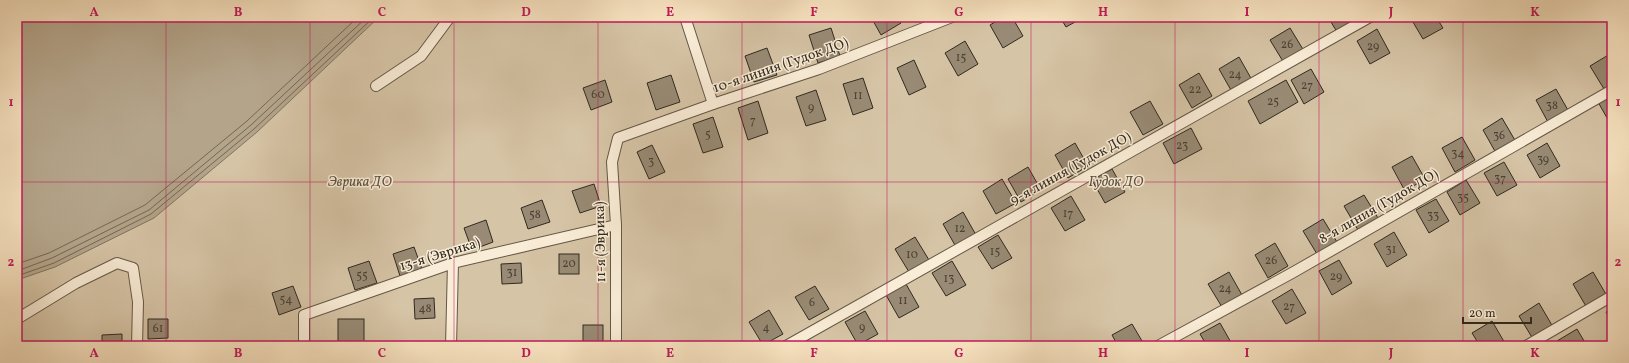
<svg xmlns="http://www.w3.org/2000/svg" width="1629" height="363" viewBox="0 0 1629 363" font-family="Vollkorn,serif">
<style>
.green{fill:#d6c4a6;stroke:#847763}
.water{fill:#b4a48a;stroke:#807360}
.lines{fill:none;stroke-linecap:round;stroke-linejoin:round}
.shore{stroke:#726755;stroke-width:1}
.building{fill:#988a74;stroke:#312a20}
.lane-casing{stroke:#635848;stroke-width:12}
.lane{stroke:#faedd7;stroke-width:10}
.grid{fill:none;stroke:#c2185b;stroke-width:1;stroke-opacity:0.55}
.labels{text-anchor:middle;dominant-baseline:central;stroke-width:3;stroke-linejoin:round;paint-order:stroke}
.number-label{font-size:12px;fill:#4b4235}
.street-label{font-size:14px;fill:#312a20;stroke:#faedd7}
.park-label{font-size:14px;font-style:italic;fill:#5a5042;stroke:#faedd7}
.neatline{fill:none;stroke:#c2185b;stroke-width:1.5}
.grid-label{font-size:13px;text-anchor:middle;font-weight:bold;fill:#c2185b}
</style>
<rect width="100%" height="100%" fill="#f8e3c1"/>
<filter id="stains"><feTurbulence type="fractalNoise" baseFrequency=".005" numOctaves="4"/><feColorMatrix values="0 0 0 0 .2 0 0 0 0 .09 0 0 0 0 .02 0 0 0 .5 -.17"/></filter>
<radialGradient id="worn" r=".72"><stop offset=".6" stop-color="#630" stop-opacity="0"/><stop offset="1" stop-color="#630" stop-opacity=".3"/></radialGradient>
<rect class="green" x="17" y="17" width="1595" height="329"/>
<polygon class="water" points="17,17 379,17 257,132 154,218 55,267 17,280"/>
<g class="lines">
<g class="shore">
<polyline points="17,264 49,253 145,205 247,121 358,17"/>
<polyline points="17,271 52,258 149,210 251,125 367,17"/>
<polyline points="17,276 54,263 151,214 254,129 374,17"/>
</g>
</g>
<g class="building">
<polygon points="871,17 898,17 901,23 881,35"/>
<polygon points="1003,17 1012,17 1023,36 1003,48 990,25"/>
<polygon points="1060,17 1084,17 1066,27"/>
<polygon points="1328,17 1355,17 1357,21 1337,32"/>
<polygon points="1410,17 1436,17 1443,28 1423,39"/>
<polygon points="831,28 840,56 818,63 809,35"/>
<polygon points="1290,28 1304,51 1284,63 1270,40"/>
<polygon points="1377,29 1390,53 1370,64 1357,41"/>
<polygon points="965,41 978,64 958,76 945,53"/>
<polygon points="767,48 777,75 754,82 745,56"/>
<polygon points="1610,54 1612,58 1612,84 1604,89 1590,66"/>
<polygon points="1239,57 1252,80 1232,92 1219,69"/>
<polygon points="914,60 926,87 909,95 897,68"/>
<polygon points="1311,69 1324,92 1304,104 1291,80"/>
<polygon points="1199,73 1212,96 1192,108 1179,85"/>
<polygon points="671,75 680,102 656,110 647,83"/>
<polygon points="863,78 873,108 853,115 843,84"/>
<polygon points="605,80 612,102 591,110 583,88"/>
<polygon points="1286,80 1298,102 1260,124 1248,101"/>
<polygon points="1556,89 1569,112 1549,124 1536,100"/>
<polygon points="816,90 826,120 806,126 796,97"/>
<polygon points="1612,94 1612,124 1611,125 1598,102"/>
<polygon points="758,101 768,133 748,140 738,108"/>
<polygon points="1150,101 1163,124 1143,135 1130,112"/>
<polygon points="713,117 723,147 703,153 693,124"/>
<polygon points="1502,118 1516,142 1496,153 1483,130"/>
<polygon points="1191,128 1202,149 1174,164 1163,143"/>
<polygon points="1462,137 1475,160 1455,172 1442,148"/>
<polygon points="1075,143 1088,166 1068,178 1055,155"/>
<polygon points="1547,143 1560,166 1540,178 1527,155"/>
<polygon points="652,145 665,172 649,179 637,152"/>
<polygon points="1412,156 1425,179 1405,191 1392,167"/>
<polygon points="1504,162 1517,185 1497,196 1484,173"/>
<polygon points="1028,167 1041,190 1021,202 1008,179"/>
<polygon points="1112,169 1125,192 1105,203 1092,180"/>
<polygon points="1002,179 1016,203 996,214 983,191"/>
<polygon points="1466,180 1480,203 1460,215 1447,192"/>
<polygon points="594,184 601,206 580,213 572,191"/>
<polygon points="1364,195 1378,218 1358,230 1344,206"/>
<polygon points="1071,196 1085,220 1065,231 1051,208"/>
<polygon points="1436,199 1449,221 1429,233 1416,210"/>
<polygon points="542,200 550,222 528,229 521,208"/>
<polygon points="963,212 976,235 956,247 943,224"/>
<polygon points="1323,219 1337,242 1317,254 1303,231"/>
<polygon points="486,220 493,242 472,250 464,228"/>
<polygon points="1394,232 1407,255 1387,267 1374,244"/>
<polygon points="998,235 1012,258 992,269 978,247"/>
<polygon points="915,237 929,260 909,272 895,249"/>
<polygon points="1275,243 1288,266 1268,278 1255,255"/>
<polygon points="414,247 422,269 400,276 393,254"/>
<rect x="559" y="254" width="20" height="20"/>
<polygon points="1339,260 1352,283 1332,295 1319,271"/>
<polygon points="369,261 377,283 355,290 348,268"/>
<polygon points="952,261 966,285 946,296 932,273"/>
<polygon points="521,263 522,283 502,284 501,264"/>
<polygon points="1229,272 1242,295 1222,307 1208,284"/>
<polygon points="1593,272 1607,296 1587,308 1573,284"/>
<polygon points="906,284 919,307 899,318 886,295"/>
<polygon points="293,286 301,307 279,315 272,293"/>
<polygon points="815,286 829,309 809,320 795,297"/>
<polygon points="1292,289 1306,313 1286,324 1272,301"/>
<polygon points="434,298 435,318 415,319 414,299"/>
<polygon points="1539,303 1553,327 1533,339 1519,316"/>
<polygon points="1612,308 1612,322 1606,312"/>
<polygon points="769,310 783,334 763,345 749,322"/>
<polygon points="865,311 878,334 858,345 845,322"/>
<polygon points="148,319 168,319 168,338 148,339"/>
<rect x="338" y="319" width="26" height="23"/>
<polygon points="1492,321 1506,345 1505,346 1480,346 1472,333"/>
<polygon points="1220,323 1233,346 1207,346 1200,334"/>
<polygon points="1132,324 1145,346 1118,346 1112,335"/>
<rect x="583" y="325" width="20" height="20"/>
<polygon points="1577,329 1587,346 1559,346 1557,341"/>
<polygon points="122,334 122,346 102,346 102,335"/>
<polygon points="711,341 714,346 702,346"/>
</g>
<g class="lines">
<defs>
<g id="lane">
<polyline points="685,17 713,104"/>
<polyline points="376,86 421,56 450,17"/>
<polyline points="17,319 76,283 117,263 133,268 138,302 137,346"/>
<polyline points="304,346 304,315 453,263 616,225"/>
<polyline points="451,346 453,263"/>
<polyline points="616,346 616,225 612,162 618,138 713,104 819,69 952,17"/>
<polyline points="786,346 1370,17"/>
<polyline points="1158,346 1292,273 1612,90"/>
<polyline points="1526,346 1612,296"/>
</g>
</defs>
<use href="#lane" class="lane-casing"/>
<use href="#lane" class="lane"/>
</g>
<path class="grid" d="M166,17V346M310,17V346M454,17V346M598,17V346M742,17V346M887,17V346M1031,17V346M1175,17V346M1319,17V346M1463,17V346M17,182H1612"/>
<g class="labels">
<g class="number-label">
<text x="1287" y="45">26</text>
<text x="1373" y="47">29</text>
<text x="961" y="58">15</text>
<text x="1235" y="75">24</text>
<text x="1307" y="86">27</text>
<text x="1195" y="90">22</text>
<text x="598" y="95">60</text>
<text x="858" y="96">11</text>
<text x="1273" y="102">25</text>
<text x="1552" y="106">38</text>
<text x="811" y="108">9</text>
<text x="753" y="121">7</text>
<text x="708" y="135">5</text>
<text x="1499" y="136">36</text>
<text x="1182" y="146">23</text>
<text x="1458" y="154">34</text>
<text x="1543" y="160">39</text>
<text x="651" y="162">3</text>
<text x="1500" y="179">37</text>
<text x="1463" y="198">35</text>
<text x="1068" y="214">17</text>
<text x="535" y="215">58</text>
<text x="1433" y="216">33</text>
<text x="960" y="229">12</text>
<text x="1391" y="250">31</text>
<text x="995" y="252">15</text>
<text x="912" y="255">10</text>
<text x="1271" y="261">26</text>
<text x="569" y="264">20</text>
<text x="512" y="273">31</text>
<text x="362" y="276">55</text>
<text x="1336" y="277">29</text>
<text x="949" y="279">13</text>
<text x="1225" y="289">24</text>
<text x="286" y="300">54</text>
<text x="903" y="301">11</text>
<text x="812" y="303">6</text>
<text x="1289" y="307">27</text>
<text x="425" y="309">48</text>
<text x="766" y="328">4</text>
<text x="862" y="328">9</text>
<text x="158" y="329">61</text>
</g>
<g class="street-label">
<text transform="translate(781 66) rotate(-19)">10-я линия (Гудок ДО)</text>
<text transform="translate(1071 169) rotate(-29)">9-я линия (Гудок ДО)</text>
<text transform="translate(1379 207) rotate(-30)">8-я линия (Гудок ДО)</text>
<text transform="translate(601 242) rotate(-91)">11-я (Эврика)</text>
<text transform="translate(440 255) rotate(-17)">13-я (Эврика)</text>
</g>
<g class="park-label">
<text x="360" y="182">Эврика ДО</text>
<text x="1116" y="182">Гудок ДО</text>
</g>
</g>
<rect width="1629" height="363" fill="none" stroke="#f8e3c1" stroke-width="44"/>
<path d="M1463 317v6h68v-6" fill="none" stroke="#312a20" stroke-width="2"/>
<text x="1469" y="317" font-size="12" fill="#312a20" stroke="#faedd7" stroke-width="3" paint-order="stroke">20 m</text>
<rect x="22" y="22" width="1585" height="319" class="neatline"/>
<g class="grid-label">
<text x="94" y="16">A</text>
<text x="238" y="16">B</text>
<text x="382" y="16">C</text>
<text x="526" y="16">D</text>
<text x="670" y="16">E</text>
<text x="814" y="16">F</text>
<text x="959" y="16">G</text>
<text x="1103" y="16">H</text>
<text x="1247" y="16">I</text>
<text x="1391" y="16">J</text>
<text x="1535" y="16">K</text>
<text x="11" y="106">1</text>
<text x="1618" y="106">1</text>
<text x="11" y="266">2</text>
<text x="1618" y="266">2</text>
<text x="94" y="357">A</text>
<text x="238" y="357">B</text>
<text x="382" y="357">C</text>
<text x="526" y="357">D</text>
<text x="670" y="357">E</text>
<text x="814" y="357">F</text>
<text x="959" y="357">G</text>
<text x="1103" y="357">H</text>
<text x="1247" y="357">I</text>
<text x="1391" y="357">J</text>
<text x="1535" y="357">K</text>
</g>
<rect width="100%" height="100%" filter="url(#stains)"/>
<rect width="100%" height="100%" fill="url(#worn)"/>
</svg>
